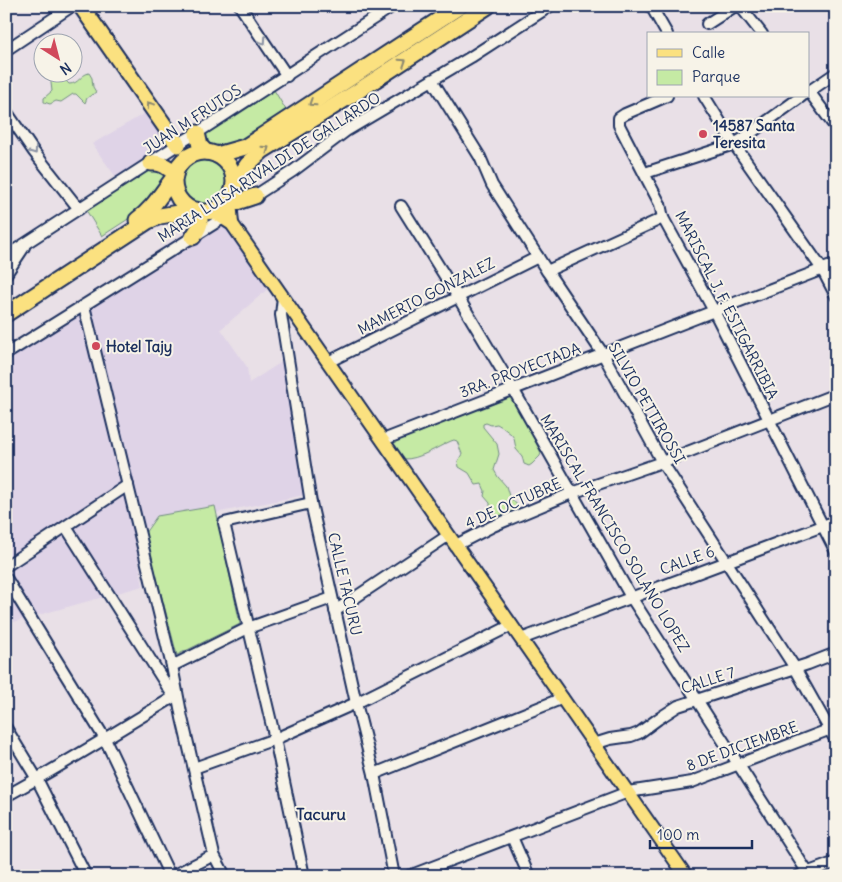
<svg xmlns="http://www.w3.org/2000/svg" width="842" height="882" viewBox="0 0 842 882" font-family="Delius,sans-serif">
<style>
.built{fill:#dfd3e7}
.green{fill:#c5eaa4;stroke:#708c81}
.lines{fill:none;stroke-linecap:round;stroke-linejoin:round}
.minor-casing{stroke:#1b2f5e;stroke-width:14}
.major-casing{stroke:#1b2f5e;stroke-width:16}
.highway-casing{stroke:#1b2f5e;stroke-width:19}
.minor{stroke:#f7f3e8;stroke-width:10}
.major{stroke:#fbe180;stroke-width:12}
.highway{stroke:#fbe180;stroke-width:15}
.oneway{stroke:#8991a3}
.oneway2{stroke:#8b886f}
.poi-dot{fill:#d1495b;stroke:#f7f3e8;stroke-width:2}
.labels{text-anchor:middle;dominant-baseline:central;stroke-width:4;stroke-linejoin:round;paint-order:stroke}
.street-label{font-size:15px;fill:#1b2f5e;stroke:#f7f3e8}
.poi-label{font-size:15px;font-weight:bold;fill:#1b2f5e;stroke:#f7f3e8;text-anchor:start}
.neighbourhood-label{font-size:16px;font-weight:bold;fill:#1b2f5e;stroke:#f7f3e8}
</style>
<rect width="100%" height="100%" fill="#e9e0e7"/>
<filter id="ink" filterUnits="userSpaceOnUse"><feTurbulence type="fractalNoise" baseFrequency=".02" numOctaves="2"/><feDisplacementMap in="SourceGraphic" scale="10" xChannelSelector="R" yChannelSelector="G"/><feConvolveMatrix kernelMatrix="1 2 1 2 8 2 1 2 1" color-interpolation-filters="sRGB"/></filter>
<g filter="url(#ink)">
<g class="built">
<polygon points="147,112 170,146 118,180 92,144"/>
<polygon points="222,224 227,226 269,288 221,329 247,367 249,383 283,361 304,495 133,530 143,586 6,624 6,362"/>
</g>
<g class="green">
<path d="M54,72L63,73V78L69,84C79,84 80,75 89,73L92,78L93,87L96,92L87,98L85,103L76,94H73L61,102L56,101L50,104L44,102V98L52,91L51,83Z"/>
<path d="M274,90L289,115C265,130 239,148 210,147L202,136Z"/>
<circle cx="204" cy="181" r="25"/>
<polygon points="153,168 168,176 139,212 102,236 86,210"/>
<path d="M511,391L524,415L527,425L534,436L535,441L541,453L540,456L532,464L529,466L524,464L522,456L516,449L514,438L511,434L502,427L497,424L491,425L486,423L483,424V427L497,444L499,454L494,470L498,477L506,486L509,496L518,506L520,511L500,519L494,518L490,508V503L484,496L485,491L482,484L476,485L469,473L459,467L458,461L462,454L457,441L454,440L451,441C437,447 419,460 403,459L392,444L398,438L472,408L495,402Z"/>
<polygon points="215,506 240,624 177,655 145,533 157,516"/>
</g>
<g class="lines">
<defs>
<g id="minor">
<polyline points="240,6 287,76"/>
<polyline points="651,6 667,34"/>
<polyline points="740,6 762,34"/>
<polyline points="834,6 836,8"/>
<polyline points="707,24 735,6"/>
<polyline points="6,50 72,6"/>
<polyline points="432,80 480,157 492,185 547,271 603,354 662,462 795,668 836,741"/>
<polyline points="808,90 836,128"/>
<polyline points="808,92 836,73"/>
<polyline points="667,96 625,114 619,118 619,125 660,204 663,218 714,311 836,552"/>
<polyline points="704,96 734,144 822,269 836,296"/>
<polyline points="6,111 34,152 79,209"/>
<polyline points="645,173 734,144 744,138 802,96"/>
<polyline points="250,199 293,171 346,131 471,57 550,6"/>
<polyline points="401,206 458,297 513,389 631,597 808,873"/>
<polyline points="6,256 185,140 197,133 393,6"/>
<polyline points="547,271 663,218"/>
<polyline points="6,274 24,247"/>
<polyline points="283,297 281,315 311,503 356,703 374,774 394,876"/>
<polyline points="84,306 172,666 182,718 214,855 225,876"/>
<polyline points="6,354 228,215"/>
<polyline points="328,362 538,257"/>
<polyline points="383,440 714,311 836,264"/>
<polyline points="66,527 174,697"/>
<polyline points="456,545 493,526 572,493 662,462 836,394"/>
<polyline points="6,566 128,485"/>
<polyline points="6,578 105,739 170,876"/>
<polyline points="335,611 449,535"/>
<polyline points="521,639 836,521"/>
<polyline points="172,666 248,628 332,598"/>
<polyline points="6,728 37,779 86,876"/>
<polyline points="594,744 610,739 631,736 639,733 658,719 678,706 808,664 836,653"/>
<polyline points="194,768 275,739 356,703 512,625"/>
<polyline points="374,774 563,698"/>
<path d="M6,796C65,764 121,729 177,695"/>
<polyline points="512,837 529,876"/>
<polyline points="172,876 214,855"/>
<polyline points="304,876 275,739 224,523 311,503"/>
<polyline points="409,876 628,792 692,782 836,727"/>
<polyline points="798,876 836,862"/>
</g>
<g id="major">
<polyline points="227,200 231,212 232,224"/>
<polyline points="212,211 232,224 686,876"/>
</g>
<g id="highway">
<polyline points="81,6 178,145"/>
<polyline points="197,133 200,146 206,152"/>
<circle cx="204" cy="182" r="30"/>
<polyline points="217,155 245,147 460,6"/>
<path d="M151,163C162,162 167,167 175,173"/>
<polyline points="234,185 247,165 262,151 355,93 488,6"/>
<path d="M232,192C232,197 233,199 237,202L255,196"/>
<path d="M190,211C205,218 201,225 193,237"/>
<path d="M137,220C154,208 162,192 175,176"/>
<polyline points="6,314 148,221 160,216 196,210"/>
</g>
</defs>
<use href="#minor" class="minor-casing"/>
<use href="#major" class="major-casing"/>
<use href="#highway" class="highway-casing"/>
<use href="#minor" class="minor"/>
<use href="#major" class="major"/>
<use href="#highway" class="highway"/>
</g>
<defs><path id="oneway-chevron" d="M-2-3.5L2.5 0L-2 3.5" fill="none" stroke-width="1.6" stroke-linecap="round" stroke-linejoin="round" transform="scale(1.25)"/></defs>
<g class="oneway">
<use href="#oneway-chevron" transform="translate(263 41) rotate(56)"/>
<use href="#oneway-chevron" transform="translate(34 151) rotate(54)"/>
</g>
<g class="oneway2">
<use href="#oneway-chevron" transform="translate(403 62) rotate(-33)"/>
<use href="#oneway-chevron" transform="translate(312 103) rotate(147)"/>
<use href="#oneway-chevron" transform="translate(150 105) rotate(-125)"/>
<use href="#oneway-chevron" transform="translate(266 149) rotate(-35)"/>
</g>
</g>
<g class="poi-dot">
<circle cx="703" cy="134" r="5"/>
<circle cx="96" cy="346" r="5"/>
</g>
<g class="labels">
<g class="street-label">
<text transform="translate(192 119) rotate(-33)">JUAN M FRUTOS</text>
<text transform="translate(269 167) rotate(-33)">MARIA LUISA RIVALDI DE GALLARDO</text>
<text transform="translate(426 296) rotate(-27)">MAMERTO GONZALEZ</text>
<text transform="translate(727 305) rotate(63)">MARISCAL J. F. ESTIGARRIBIA</text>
<text transform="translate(520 370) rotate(-21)">3RA. PROYECTADA</text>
<text transform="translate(647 403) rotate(60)">SILVIO PETTIROSSI</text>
<text transform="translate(513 503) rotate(-24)">4 DE OCTUBRE</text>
<text transform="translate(615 533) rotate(59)">MARISCAL FRANCISCO SOLANO LOPEZ</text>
<text transform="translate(687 560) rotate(-20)">CALLE 6</text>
<text transform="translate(345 584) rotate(77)">CALLE TACURU</text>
<text transform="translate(708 680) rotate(-18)">CALLE 7</text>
<text transform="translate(742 746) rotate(-20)">8 DE DICIEMBRE</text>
</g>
<g class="poi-label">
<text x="713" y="125">14587 Santa<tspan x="713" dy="17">Teresita</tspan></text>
<text x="106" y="346">Hotel Tajy</text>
</g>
<g class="neighbourhood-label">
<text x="321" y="814">Tacuru</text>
</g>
</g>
<rect width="842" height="882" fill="none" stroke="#f7f3e8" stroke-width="25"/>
<rect x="12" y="12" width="817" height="857" fill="none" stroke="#1b2f5e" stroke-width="2" filter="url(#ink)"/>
<rect x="647" y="32" width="162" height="65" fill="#f7f3e8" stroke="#9fa5b1"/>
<rect x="657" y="49" width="25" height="8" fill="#fbe180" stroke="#9fa5b1"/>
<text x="692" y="58" font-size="15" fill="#1b2f5e">Calle</text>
<rect x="657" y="70" width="25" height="15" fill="#c5eaa4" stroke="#9fa5b1"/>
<text x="692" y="82" font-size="15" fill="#1b2f5e">Parque</text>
<g transform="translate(58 58) rotate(144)"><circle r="24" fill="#f7f3e8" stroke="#9fa5b1"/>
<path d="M0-4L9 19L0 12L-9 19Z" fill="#d1495b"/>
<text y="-8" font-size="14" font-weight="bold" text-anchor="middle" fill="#1b2f5e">N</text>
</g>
<path d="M650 840v8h102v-8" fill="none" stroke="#1b2f5e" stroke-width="2.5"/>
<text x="657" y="840" font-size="15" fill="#1b2f5e" stroke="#f7f3e8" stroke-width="4" paint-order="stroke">100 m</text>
</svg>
